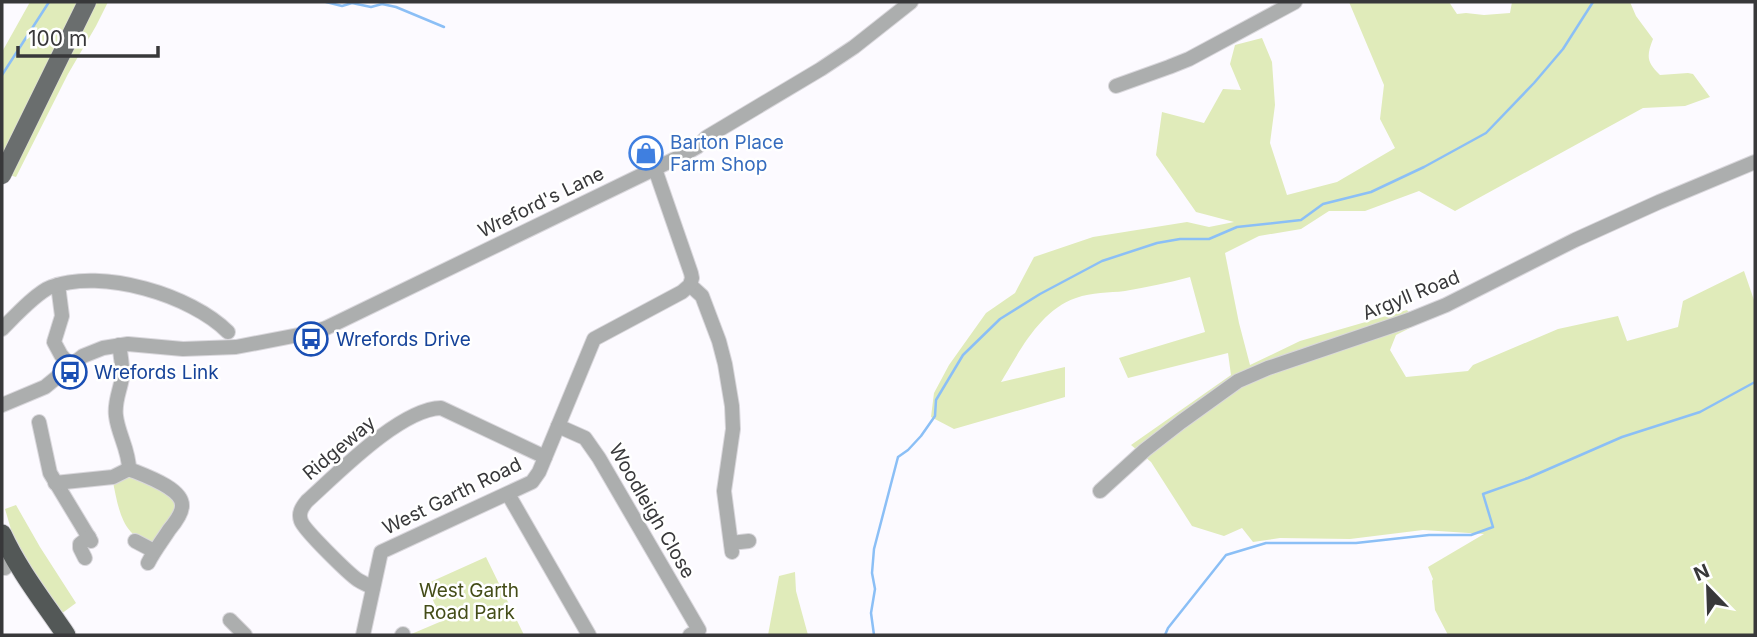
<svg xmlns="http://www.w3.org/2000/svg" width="1757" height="637" viewBox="0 0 1757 637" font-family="Inter,sans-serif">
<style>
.green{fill:#e0ebba}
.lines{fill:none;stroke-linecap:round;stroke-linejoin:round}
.stream{stroke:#8bbff6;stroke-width:2.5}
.minor-casing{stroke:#d9d7dc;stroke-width:16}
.major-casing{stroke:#d9d7dc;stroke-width:19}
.highway-casing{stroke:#d9d7dc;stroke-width:21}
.minor{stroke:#acaeae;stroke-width:14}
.major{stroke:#6a6e6e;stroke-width:18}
.highway{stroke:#535857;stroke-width:19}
.labels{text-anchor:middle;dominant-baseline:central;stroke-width:5;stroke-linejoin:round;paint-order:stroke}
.shop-label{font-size:19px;fill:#366cbe;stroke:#fff;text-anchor:start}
.street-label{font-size:19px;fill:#38383a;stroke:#fff}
.transit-label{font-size:19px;fill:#164399;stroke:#fff;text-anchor:start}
.park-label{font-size:19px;fill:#444d18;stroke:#fff}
</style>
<rect width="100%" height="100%" fill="#fcfaff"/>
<g class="green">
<polygon points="30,2 108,2 96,26 68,74 16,177 2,173 2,52"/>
<path d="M1349,2H1449L1457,14L1466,13L1484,15L1510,13L1512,2H1630L1636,16L1653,39C1646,57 1647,62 1660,75L1688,73L1693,74L1710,97L1685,106L1643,108L1455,211L1419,191L1365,211H1329L1301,229L1259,236L1225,253L1239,323L1250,365L1300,341L1407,310L1418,324L1396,335L1390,350L1406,377L1468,371L1473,365L1558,329L1618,316L1627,341L1678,327L1683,301L1744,271L1755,303V635H1448L1435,610L1432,581L1433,579L1428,567L1484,534L1423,530L1350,539L1280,538L1253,542L1242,528L1224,536L1192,526L1151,462L1131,445L1231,375L1228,353L1128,378L1119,358L1205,332L1190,277C1168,283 1147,287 1125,291C1109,293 1092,292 1076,298C1040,310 1019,352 1001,382L1065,367V397L954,429L931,417L934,393L949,365L986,313L1015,293L1034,257L1093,237L1187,222L1209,227L1234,222L1196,212L1156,155L1162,112L1204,123L1223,89L1241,90L1230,64L1235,45L1262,38L1272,62L1275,105L1270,143L1287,195L1337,182L1395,148L1380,119L1384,85Z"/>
<path d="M132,475L162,487L178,505L155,542C123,542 118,507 113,482Z"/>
<polygon points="16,505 40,547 76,603 61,614 15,543 5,509"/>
<polygon points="486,557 524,635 409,635 442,621 426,584"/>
<polygon points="795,572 796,591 808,635 768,635 779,576"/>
</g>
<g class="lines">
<g class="stream">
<polyline points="326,2 342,6 352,3 371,7 382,4 396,7 444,27"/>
<polyline points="2,75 49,2"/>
<polyline points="874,635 871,613 875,589 872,573 874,549 898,457 908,450 921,436 935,416 936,400 963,355 1000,319 1040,294 1102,261 1157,243 1180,239 1209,239 1237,227 1301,220 1323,204 1371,192 1424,167 1486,133 1534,83 1563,49 1593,2"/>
<polyline points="1165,635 1168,628 1226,555 1266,543 1356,543 1429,535 1471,535 1493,527 1483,494 1528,478 1622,437 1700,412 1755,382"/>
</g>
<defs>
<g id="minor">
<polyline points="1116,86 1169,67 1189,59 1295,2"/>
<polyline points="58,285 62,316 54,342 61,355 70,365"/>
<polyline points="690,285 702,296 719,341 725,364 732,406 733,429 724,491 732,552"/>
<path d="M2,329C14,317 37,292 51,287C102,268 191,295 228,332"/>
<path d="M119,345C121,356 123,367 122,378C120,391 114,402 116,416C118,434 129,450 129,469C143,475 183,488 182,506C182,514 174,524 169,530C162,541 154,551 148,563"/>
<polyline points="2,405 45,387 83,356 103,348 128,344 183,349 236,347 314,332 326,328 681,156 697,147 707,137 821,69 854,47 911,2"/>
<polyline points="39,422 50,473 91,541"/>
<polyline points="558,426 585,438 599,458 699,630 690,635"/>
<polyline points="55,483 113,477 129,469"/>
<polyline points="1100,491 1145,450 1181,422 1238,381 1268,368 1409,320 1446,305 1575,240 1659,202 1755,162"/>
<polyline points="508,494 589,635"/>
<polyline points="135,541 154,551"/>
<polyline points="731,543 749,541"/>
<polyline points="85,558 80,548 80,544 89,537"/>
<polyline points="2,562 5,568"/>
<path d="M373,588C368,585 363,583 358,580C349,574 304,530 301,521C298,513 302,507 307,501C337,474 400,409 441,408L545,457"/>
<polyline points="230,620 245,635"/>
<polyline points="363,635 381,552 532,482 539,472 594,339 682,292 690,285 692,278 691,273 655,169"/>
<polyline points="402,635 403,634"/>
</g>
<polyline id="major" points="2,175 87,2"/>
<path id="highway" d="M2,534C19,571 43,601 66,635"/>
</defs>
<use href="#minor" class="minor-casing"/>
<use href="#major" class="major-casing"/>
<use href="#highway" class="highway-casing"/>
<use href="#minor" class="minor"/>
<use href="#major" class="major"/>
<use href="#highway" class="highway"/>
</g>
<defs>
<symbol id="shop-ring" viewBox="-11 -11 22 22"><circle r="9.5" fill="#fff" stroke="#3f7fe0" stroke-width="1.5"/><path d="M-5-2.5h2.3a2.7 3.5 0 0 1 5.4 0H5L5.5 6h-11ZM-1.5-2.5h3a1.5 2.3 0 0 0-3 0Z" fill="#3f7fe0"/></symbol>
<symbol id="bus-ring" viewBox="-11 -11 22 22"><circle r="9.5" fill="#fff" stroke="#1a4fb4" stroke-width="1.5"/><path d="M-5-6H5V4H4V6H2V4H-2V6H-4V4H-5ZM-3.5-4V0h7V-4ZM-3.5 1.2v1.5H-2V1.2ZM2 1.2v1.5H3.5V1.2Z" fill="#1a4fb4"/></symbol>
</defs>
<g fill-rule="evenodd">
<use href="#shop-ring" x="627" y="134" width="38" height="38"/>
<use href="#bus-ring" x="292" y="320" width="38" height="38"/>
<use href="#bus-ring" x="51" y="353" width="38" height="38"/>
</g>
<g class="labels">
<g class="shop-label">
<text x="670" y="142">Barton Place<tspan x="670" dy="22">Farm Shop</tspan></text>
</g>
<g class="street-label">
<text transform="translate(541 202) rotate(-26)">Wreford's Lane</text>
<text transform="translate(1411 295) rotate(-22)">Argyll Road</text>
<text transform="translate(339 448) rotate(-40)">Ridgeway</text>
<text transform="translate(452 496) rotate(-26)">West Garth Road</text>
<text transform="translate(652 511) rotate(60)">Woodleigh Close</text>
</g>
<g class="transit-label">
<text x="336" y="339">Wrefords Drive</text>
<text x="94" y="372">Wrefords Link</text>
</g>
<g class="park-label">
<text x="469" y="590">West Garth<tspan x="469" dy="22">Road Park</tspan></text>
</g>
</g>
<rect width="1757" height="637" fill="none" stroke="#38383a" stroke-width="7"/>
<g transform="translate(1708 588) rotate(337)" stroke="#ffffff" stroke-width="5" paint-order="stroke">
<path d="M0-5L12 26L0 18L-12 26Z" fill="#38383a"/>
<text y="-10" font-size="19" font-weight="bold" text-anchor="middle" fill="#38383a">N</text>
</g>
<path d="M18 46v10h140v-10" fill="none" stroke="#38383a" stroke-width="3.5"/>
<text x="28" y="46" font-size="21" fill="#38383a" stroke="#ffffff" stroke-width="5" paint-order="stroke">100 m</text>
</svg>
